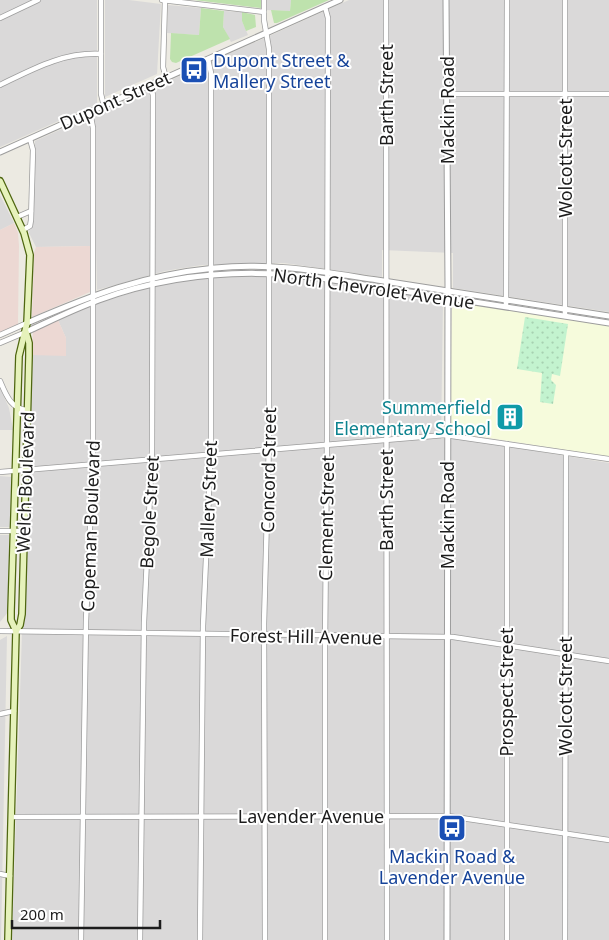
<svg xmlns="http://www.w3.org/2000/svg" width="609" height="940" viewBox="0 0 609 940" font-family="'Noto Sans',sans-serif">
<style>
.residential{fill:#dad9d9}
.commercial{fill:#ecd8d3}
.education{fill:#f6fbdc}
.grass{fill:#bee2ad}
.park{fill:url(#park-dots)}
.lines{fill:none;stroke-linecap:round;stroke-linejoin:round}
.minor-casing{stroke:#9d9d9d;stroke-width:6}
.tertiary-casing{stroke:#9d9d9d;stroke-width:7}
.secondary-casing{stroke:#4e6610;stroke-width:8}
.minor{stroke:#fff;stroke-width:4.5}
.tertiary{stroke:#fff;stroke-width:5}
.secondary{stroke:#e6f2bb;stroke-width:5.5}
.labels{text-anchor:middle;dominant-baseline:central;stroke-width:4;stroke-linejoin:round;paint-order:stroke}
.transit-label{font-size:18px;fill:#164399;stroke:#fff;text-anchor:start}
.street-label{font-size:18px;fill:#1c1c1c;stroke:#fff}
.culture-label{font-size:18px;fill:#0d838f;stroke:#fff;text-anchor:end}
</style>
<defs>
<pattern id="park-dots" width="8" height="8" patternUnits="userSpaceOnUse" patternTransform="scale(1.25)"><rect width="8" height="8" fill="#c3f3cf"/><path d="M2 2h.1M6 6h.1" fill="none" stroke="#a7d0b1" stroke-width="1.8" stroke-linecap="round"/></pattern>
</defs>
<rect width="100%" height="100%" fill="#eceae2"/>
<g class="residential">
<polygon points="0,0 97,0 97,104 0,147"/>
<polygon points="105,0 129,0 161,4 157,74 105,97"/>
<polygon points="266,0 291,0 290,11 265,10"/>
<polygon points="349,0 609,0 609,312 453,288 453,253 382,250 382,277 284,263 258,263 202,265 165,271 97,290 96,246 36,247 29,233 35,176 35,141"/>
<polygon points="168,5 201,8 199,35 167,33"/>
<polygon points="224,11 242,12 242,21 248,35 231,42 223,27"/>
<polygon points="0,195 14,223 0,230"/>
<polygon points="255,276 284,276 443,300 441,439 462,439 609,463 609,940 12,940 31,355 66,338 58,320 85,307 157,285 190,279"/>
<polygon points="0,388 9,408 13,430 0,430"/>
<polygon points="0,476 11,477 10,527 0,527"/>
<polygon points="0,535 9,535 8,612 0,622"/>
<polygon points="7,636 1,940 0,940 0,640"/>
</g>
<g class="commercial">
<polygon points="14,223 18,233 19,246 18,324 0,332 0,230"/>
<polygon points="90,246 90,292 32,317 34,253 36,247"/>
<polygon points="58,320 66,338 66,356 31,355 33,332"/>
</g>
<polygon class="education" points="460,303 609,326 609,457 459,433 452,430 450,426 452,309 455,305"/>
<g class="grass">
<polygon points="194,0 261,0 261,8"/>
<polygon points="291,0 329,0 277,23 274,23 271,10 290,11"/>
<polygon points="201,8 224,11 223,27 230,39 176,63 172,62 170,59 171,33 199,35"/>
<polygon points="242,12 255,15 256,27 246,31 242,21"/>
</g>
<polygon class="park" points="525,317 568,324 560,376 552,374 551,380 556,385 553,404 540,402 542,373 517,369"/>
<g class="lines">
<defs>
<g id="minor">
<polyline points="101,0 101,94 104,106"/>
<polyline points="162,0 264,12"/>
<polyline points="165,0 163,67 166,78"/>
<polyline points="264,0 264,20 269,49 269,442 264,624 265,940"/>
<polyline points="386,0 387,940"/>
<polyline points="325,7 328,18 327,437 325,646 325,940"/>
<polyline points="0,18 38,0"/>
<path d="M0,85C33,69 63,52 101,54"/>
<polyline points="447,94 609,94"/>
<polyline points="17,217 31,211"/>
<polyline points="23,230 30,226 31,220 33,150 30,139"/>
<polyline points="506,304 507,0"/>
<polyline points="565,316 565,0"/>
<polyline points="0,335 27,323"/>
<polyline points="0,343 26,332"/>
<path d="M0,381C6,395 11,409 27,410"/>
<polyline points="507,444 507,940"/>
<polyline points="0,472 445,435 609,459"/>
<polyline points="0,531 24,531"/>
<polyline points="0,631 453,637 609,661"/>
<polyline points="0,714 14,711"/>
<polyline points="12,817 448,816 609,840"/>
<polyline points="0,874 10,876"/>
<polyline points="81,940 86,621 93,458 93,128 90,112"/>
<polyline points="140,940 144,622 152,452 153,95 150,85"/>
<polyline points="200,940 203,626 211,447 211,73 208,59"/>
<polyline points="565,940 566,453"/>
</g>
<g id="tertiary">
<polyline points="446,0 448,285 447,940"/>
<polyline points="0,152 340,0"/>
<path d="M27,323C92,295 143,275 215,268C270,262 323,272 377,280C454,292 532,304 609,316"/>
<path d="M26,332C50,321 74,309 99,300C170,274 245,268 320,278L609,323"/>
</g>
<g id="secondary">
<polyline points="0,181 24,233 30,255 27,323 19,356 11,611 11,620 16,631 8,940"/>
<polyline points="16,631 20,625 22,614 29,356 29,343 26,332"/>
</g>
</defs>
<use href="#minor" class="minor-casing"/>
<use href="#tertiary" class="tertiary-casing"/>
<use href="#secondary" class="secondary-casing"/>
<use href="#minor" class="minor"/>
<use href="#tertiary" class="tertiary"/>
<use href="#secondary" class="secondary"/>
</g>
<defs>
<symbol id="bus-square" viewBox="-11 -11 22 22"><rect x="-9" y="-9" width="18" height="18" rx="4" fill="#1a4fb4" stroke="#fff"/><path d="M-5-6H5V4H4V6H2V4H-2V6H-4V4H-5ZM-3.5-4V0h7V-4ZM-3.5 1.2v1.5H-2V1.2ZM2 1.2v1.5H3.5V1.2Z" fill="#fff"/></symbol>
<symbol id="building-square" viewBox="-11 -11 22 22"><rect x="-9" y="-9" width="18" height="18" rx="4" fill="#0f9aa8" stroke="#fff"/><path d="M-4-6H4V6H1V3H-1V6H-4ZM-2.5-4.3h1.7v1.8h-1.7ZM.8-4.3h1.7v1.8H.8ZM-2.5-1h1.7V.8h-1.7ZM.8-1h1.7V.8H.8Z" fill="#fff"/></symbol>
</defs>
<g fill-rule="evenodd">
<use href="#bus-square" x="178" y="54" width="32" height="32"/>
<use href="#building-square" x="494" y="401" width="32" height="32"/>
<use href="#bus-square" x="436" y="812" width="32" height="32"/>
</g>
<g class="labels">
<g class="transit-label">
<text x="213" y="60">Dupont Street &amp;<tspan x="213" dy="21">Mallery Street</tspan></text>
<text x="452" y="856" text-anchor="middle">Mackin Road &amp;<tspan x="452" dy="21">Lavender Avenue</tspan></text>
</g>
<g class="street-label">
<text transform="translate(386 95) rotate(-90)">Barth Street</text>
<text transform="translate(115 100) rotate(-24)">Dupont Street</text>
<text transform="translate(447 110) rotate(-90)">Mackin Road</text>
<text transform="translate(565 158) rotate(-90)">Wolcott Street</text>
<text transform="translate(374 288) rotate(8)">North Chevrolet Avenue</text>
<text transform="translate(268 470) rotate(-89)">Concord Street</text>
<text transform="translate(25 482) rotate(-88)">Welch Boulevard</text>
<text transform="translate(208 499) rotate(-88)">Mallery Street</text>
<text transform="translate(386 500) rotate(-90)">Barth Street</text>
<text transform="translate(149 512) rotate(-87)">Begole Street</text>
<text transform="translate(447 515) rotate(-90)">Mackin Road</text>
<text transform="translate(326 518) rotate(-89)">Clement Street</text>
<text transform="translate(90 526) rotate(-88)">Copeman Boulevard</text>
<text transform="translate(306 636) rotate(1)">Forest Hill Avenue</text>
<text transform="translate(506 692) rotate(-90)">Prospect Street</text>
<text transform="translate(565 696) rotate(-90)">Wolcott Street</text>
<text x="311" y="816">Lavender Avenue</text>
</g>
<g class="culture-label">
<text x="491" y="407">Summerfield<tspan x="491" dy="21">Elementary School</tspan></text>
</g>
</g>
<path d="M12 920v8h148v-8" fill="none" stroke="#1c1c1c" stroke-width="2.5"/>
<text x="20" y="920" font-size="15" fill="#1c1c1c" stroke="#ffffff" stroke-width="4" paint-order="stroke">200 m</text>
</svg>
